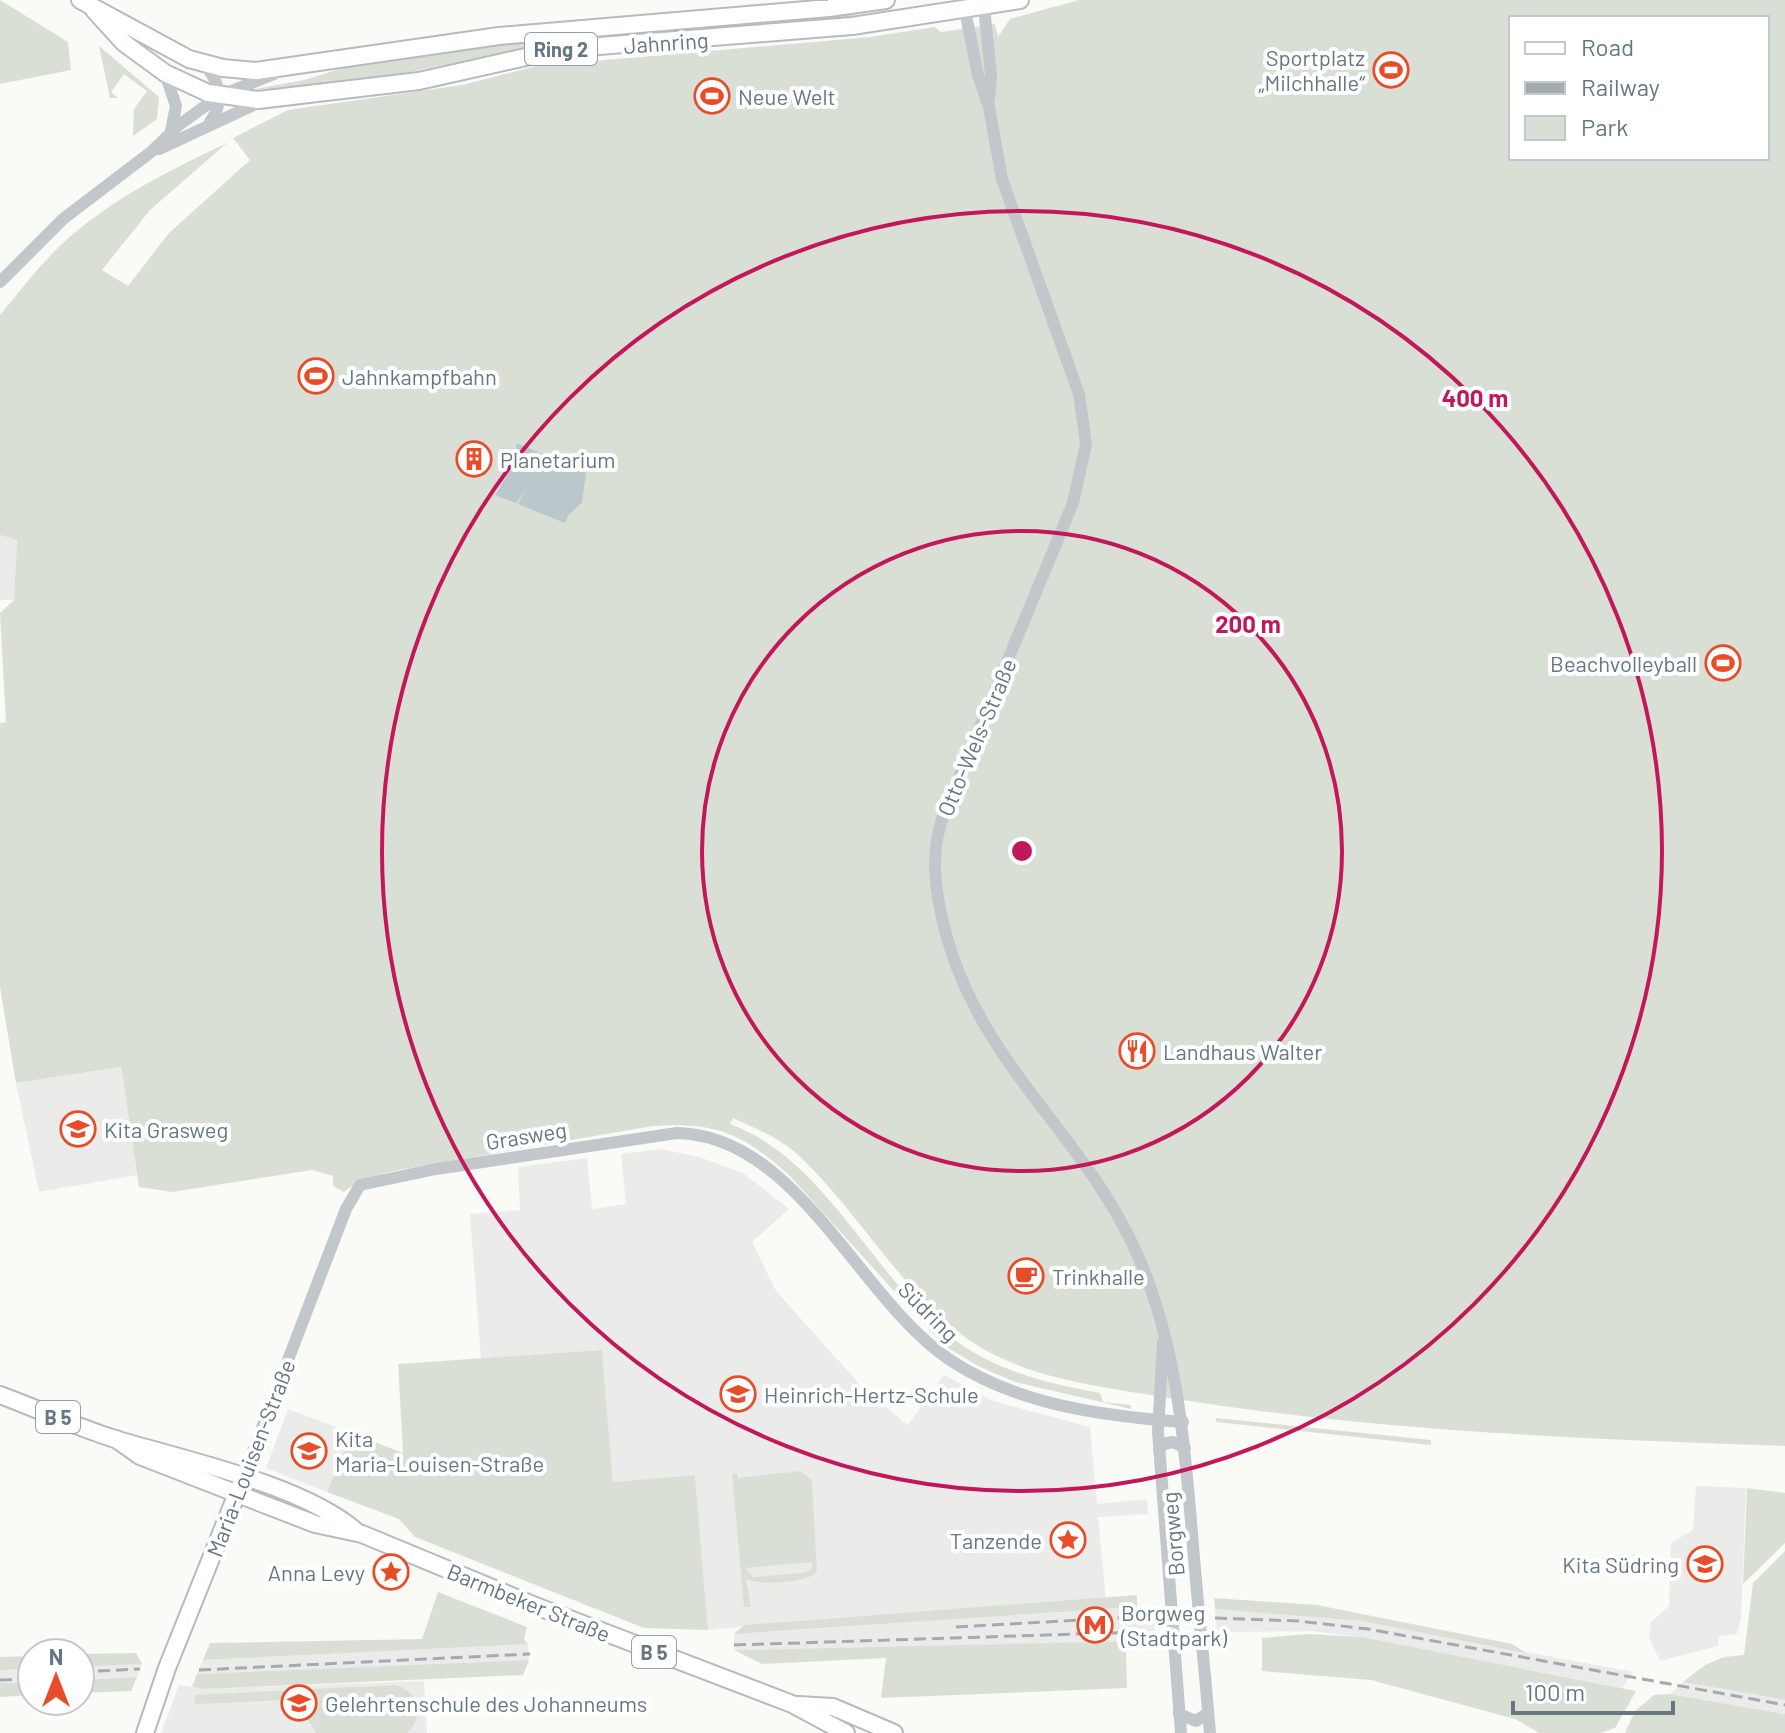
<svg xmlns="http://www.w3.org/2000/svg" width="1785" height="1733" viewBox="0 0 1785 1733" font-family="Barlow,sans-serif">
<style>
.built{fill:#ebebea}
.green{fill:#dadfd6;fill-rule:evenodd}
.water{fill:#bac8cb}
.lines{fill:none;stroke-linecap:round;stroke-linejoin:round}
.major-casing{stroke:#b6bbbf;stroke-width:20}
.minor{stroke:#c2c7cb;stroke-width:12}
.major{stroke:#fff;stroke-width:16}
.rail{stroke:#a3abb1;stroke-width:3;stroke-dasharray:12 6;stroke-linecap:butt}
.ring{fill:none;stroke:#c2185b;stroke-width:4}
.labels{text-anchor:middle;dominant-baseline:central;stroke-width:8;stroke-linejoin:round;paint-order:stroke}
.shield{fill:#fff;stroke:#92a0a8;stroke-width:2}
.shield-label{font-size:20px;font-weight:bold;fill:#647783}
.street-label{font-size:22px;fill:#647783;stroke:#fff}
.poi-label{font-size:22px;fill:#647783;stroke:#fff;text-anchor:start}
.centre{fill:#c2185b;stroke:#fff;stroke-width:4}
.ring-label{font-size:24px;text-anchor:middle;font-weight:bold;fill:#c2185b;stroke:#fff;stroke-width:8;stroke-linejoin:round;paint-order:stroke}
</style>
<rect width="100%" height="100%" fill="#fafaf7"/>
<g class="built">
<polygon points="0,535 17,540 14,600 0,600"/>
<polygon points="121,1067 137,1175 39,1192 16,1083"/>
<polygon points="661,1149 699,1157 743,1173 789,1209 752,1242 776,1291 863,1388 908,1425 944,1375 993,1401 1090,1427 1097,1504 1147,1499 1148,1514 1098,1517 1106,1600 832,1618 708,1630 695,1475 613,1482 602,1350 481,1359 470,1214 520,1210 518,1167 587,1158 592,1209 626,1204 621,1154"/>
<polygon points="288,1409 352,1433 327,1492 266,1468"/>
<polygon points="1696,1486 1746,1488 1741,1619 1737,1634 1719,1636 1718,1646 1660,1661 1649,1638 1651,1622 1669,1606 1671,1543 1693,1530"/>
<polygon points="1154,1606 1156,1641 734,1650 734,1634"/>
<polygon points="1215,1609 1362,1621 1633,1672 1622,1688 1362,1637 1310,1631 1217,1632"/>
<polygon points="528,1644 529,1660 197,1674 203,1660"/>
<polygon points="142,1664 137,1677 80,1680 80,1667"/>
<polygon points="32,1669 32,1682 0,1683 0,1670"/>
<polygon points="424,1681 427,1733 161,1733 179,1685 204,1689"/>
<polygon points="1683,1682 1785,1700 1785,1714 1670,1694"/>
</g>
<g class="green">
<polygon points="0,0 68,42 71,70 0,84"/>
<path d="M1079,0H1785V1446C1580,1439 1373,1431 1170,1398C1110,1388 1043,1381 989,1352C912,1311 860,1211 796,1153C778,1137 754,1128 733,1118L730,1124C835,1163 879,1297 973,1352C1012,1375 1057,1385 1100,1393L1103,1402L1131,1405V1409L1015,1382L980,1367L943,1345L789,1175C742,1133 716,1122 653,1126L398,1170L361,1179L344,1192L333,1186V1176L312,1170L172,1192L139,1187L121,1067L16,1083L0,987V723L6,722L0,613L14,600L17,540L0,535V315C17,295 33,273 52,254C99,205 166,172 227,143L150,210L102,270L128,286L169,233L250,160L233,138L288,110L462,85L536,66L870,37L935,27L941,32L995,24L998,37L1010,19ZM1511,18H1767V158H1511Z"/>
<polygon points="860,12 845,19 800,24 559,41 377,79 250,90 304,80 360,63 549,38"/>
<polygon points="99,46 159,97 157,119 133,136 134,109 147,91 124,74 111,92 118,98 110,98"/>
<polygon points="602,1350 613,1482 695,1475 708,1630 644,1628 415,1537 399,1519 327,1492 352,1433 403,1453 398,1364"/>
<polygon points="1216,1418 1431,1440 1431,1445 1216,1422"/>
<path d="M801,1471L812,1480L817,1572C806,1583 761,1586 746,1579L751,1607H744L732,1474L737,1473L738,1478ZM813,1562L811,1570L804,1573L753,1577L745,1568Z"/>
<polygon points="1747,1488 1785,1493 1785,1543 1743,1584"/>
<polygon points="1785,1551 1785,1700 1683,1682 1705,1665 1724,1657 1744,1655 1753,1583"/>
<polygon points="438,1592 527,1627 524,1639 528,1644 203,1660 210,1643 422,1639"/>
<polygon points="1137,1595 1137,1607 734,1634 744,1625"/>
<polygon points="1214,1598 1317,1605 1512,1644 1526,1653 1362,1621 1215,1609"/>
<polygon points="1308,1634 1362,1637 1636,1691 1615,1728 1600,1733 1539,1733 1515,1719 1371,1680 1262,1671 1262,1638"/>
<polygon points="1138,1641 1126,1652 1127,1688 881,1698 886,1658 762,1664 734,1650"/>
<polygon points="136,1653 142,1664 80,1667 80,1654"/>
<polygon points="32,1656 32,1669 0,1670 0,1657"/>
<polygon points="529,1660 523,1675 204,1689 192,1687 197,1674"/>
<polygon points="137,1677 131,1691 80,1693 80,1680"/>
<polygon points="32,1682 32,1695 0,1697 0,1683"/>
<path d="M396,1685C419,1692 425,1717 407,1733H316L307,1718L312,1699L195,1704L194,1695Z"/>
<polygon points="1670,1694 1785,1714 1785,1733 1625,1733 1635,1711 1654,1695"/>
</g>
<polygon class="water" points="517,443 538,452 535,470 540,453 586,473 582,503 569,514 565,523 518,504 526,490 516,503 495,495 511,469"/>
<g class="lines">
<defs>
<g id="major">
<polyline points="80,0 189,59 223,68 256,71 499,36 829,8 886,0"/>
<polyline points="94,10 124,43 165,73 208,93 258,100 419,81 561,49 852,26 1020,0"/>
<path d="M0,1395C38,1409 76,1427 115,1439C184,1460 301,1484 356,1531"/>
<polyline points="116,1439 140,1456 315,1524 362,1534 533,1605 792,1704 846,1733"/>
<polyline points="798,1705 833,1707 894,1733"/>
<polyline points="145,1733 167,1668 240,1486"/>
</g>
</defs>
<use href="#major" class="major-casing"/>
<g class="minor">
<polyline points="984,7 991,75 989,100"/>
<path d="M965,10L978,75L989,107L1002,179L1079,394L1086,444L1073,503L943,816C931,851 934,883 942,918C974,1062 1084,1131 1138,1256C1178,1348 1185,1447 1193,1546C1198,1608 1205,1671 1210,1733"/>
<path d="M204,64C220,82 225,102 210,122"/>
<polyline points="165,73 176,106 171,131"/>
<polyline points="159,149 262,101"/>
<polyline points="0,282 63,219 151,152 179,125 219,96 274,74"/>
<polyline points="1163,1342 1158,1432 1181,1733"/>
<polyline points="1159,1450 1163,1444 1173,1442 1185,1448"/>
<path d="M243,1477L346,1209L360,1185L436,1169L677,1133C797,1135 859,1299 950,1360C1018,1405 1103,1416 1183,1422"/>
<polyline points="1179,1714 1196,1721 1208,1713"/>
</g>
<use href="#major" class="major"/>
<g class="rail">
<polyline points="1215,1618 1298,1621 1368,1629 1785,1705"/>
<polyline points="956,1627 1136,1617"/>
<polyline points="734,1645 1140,1632"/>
<polyline points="199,1670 530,1654"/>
<polyline points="80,1672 140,1669"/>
<polyline points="0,1680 32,1679"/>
</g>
</g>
<g class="ring">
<circle cx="1022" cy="851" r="320"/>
<circle cx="1022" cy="851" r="640"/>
</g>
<defs>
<symbol id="stadium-ring" viewBox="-11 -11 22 22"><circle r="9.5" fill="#fff" stroke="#e94c28" stroke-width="1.5"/><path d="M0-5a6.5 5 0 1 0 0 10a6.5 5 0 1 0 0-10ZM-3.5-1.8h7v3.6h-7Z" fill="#e94c28"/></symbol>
<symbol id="building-ring" viewBox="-11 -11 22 22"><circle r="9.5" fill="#fff" stroke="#e94c28" stroke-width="1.5"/><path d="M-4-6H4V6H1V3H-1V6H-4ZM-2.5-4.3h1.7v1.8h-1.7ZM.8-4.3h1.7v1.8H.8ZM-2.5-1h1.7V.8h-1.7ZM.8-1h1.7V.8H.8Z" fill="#e94c28"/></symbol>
<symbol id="restaurant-ring" viewBox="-11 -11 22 22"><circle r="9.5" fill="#fff" stroke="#e94c28" stroke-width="1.5"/><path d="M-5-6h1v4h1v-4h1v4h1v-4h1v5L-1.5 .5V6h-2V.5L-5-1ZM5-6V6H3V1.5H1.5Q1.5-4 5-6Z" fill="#e94c28"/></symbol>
<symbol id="school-ring" viewBox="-11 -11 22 22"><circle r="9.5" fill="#fff" stroke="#e94c28" stroke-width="1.5"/><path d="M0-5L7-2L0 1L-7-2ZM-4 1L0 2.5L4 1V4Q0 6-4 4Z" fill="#e94c28"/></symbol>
<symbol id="cafe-ring" viewBox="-11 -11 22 22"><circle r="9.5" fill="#fff" stroke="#e94c28" stroke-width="1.5"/><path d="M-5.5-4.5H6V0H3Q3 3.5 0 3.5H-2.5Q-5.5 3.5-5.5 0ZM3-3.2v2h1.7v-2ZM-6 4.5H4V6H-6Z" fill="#e94c28"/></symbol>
<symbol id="sight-ring" viewBox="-11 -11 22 22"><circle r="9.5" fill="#fff" stroke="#e94c28" stroke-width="1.5"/><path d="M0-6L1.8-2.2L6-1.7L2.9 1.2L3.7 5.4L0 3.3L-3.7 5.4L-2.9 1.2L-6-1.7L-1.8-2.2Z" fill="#e94c28"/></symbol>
<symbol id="metro-ring" viewBox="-11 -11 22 22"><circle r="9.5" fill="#fff" stroke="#e94c28" stroke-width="1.5"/><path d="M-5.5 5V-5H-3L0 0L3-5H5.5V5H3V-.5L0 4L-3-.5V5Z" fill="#e94c28"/></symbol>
</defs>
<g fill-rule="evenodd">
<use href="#stadium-ring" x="1371" y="50" width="40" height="40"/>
<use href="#stadium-ring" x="692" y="76" width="40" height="40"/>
<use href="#stadium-ring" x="296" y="356" width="40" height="40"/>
<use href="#building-ring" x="454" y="439" width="40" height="40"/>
<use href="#stadium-ring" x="1703" y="643" width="40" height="40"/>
<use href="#restaurant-ring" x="1117" y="1031" width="40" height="40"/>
<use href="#school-ring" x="58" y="1109" width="40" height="40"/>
<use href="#cafe-ring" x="1006" y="1256" width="40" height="40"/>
<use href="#school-ring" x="718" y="1374" width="40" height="40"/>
<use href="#school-ring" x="289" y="1431" width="40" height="40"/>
<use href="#sight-ring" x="1048" y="1520" width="40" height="40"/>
<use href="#school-ring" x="1685" y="1544" width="40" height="40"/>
<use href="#sight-ring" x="371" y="1552" width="40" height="40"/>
<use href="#metro-ring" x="1075" y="1605" width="40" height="40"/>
<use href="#school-ring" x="279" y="1683" width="40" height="40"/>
</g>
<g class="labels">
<g class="shield">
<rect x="525" y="33" width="72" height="32" rx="6"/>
<rect x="36" y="1401" width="44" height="32" rx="6"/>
<rect x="632" y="1636" width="44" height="32" rx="6"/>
</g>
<g class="shield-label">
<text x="561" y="49">Ring 2</text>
<text x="58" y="1417">B 5</text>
<text x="654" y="1652">B 5</text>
</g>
<g class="street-label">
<text transform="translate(666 42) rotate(-4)">Jahnring</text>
<text transform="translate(976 737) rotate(-67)">Otto-Wels-Straße</text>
<text transform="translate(526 1135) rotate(-9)">Grasweg</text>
<text transform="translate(929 1311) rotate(45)">Südring</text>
<text transform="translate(250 1458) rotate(-69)">Maria-Louisen-Straße</text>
<text transform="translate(1172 1534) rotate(-95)">Borgweg</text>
<text transform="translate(529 1602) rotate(22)">Barmbeker Straße</text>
</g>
<g class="poi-label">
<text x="1365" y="57" text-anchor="end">Sportplatz<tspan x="1365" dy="25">„Milchhalle“</tspan></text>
<text x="738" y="96">Neue Welt</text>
<text x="342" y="376">Jahnkampfbahn</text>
<text x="500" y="459">Planetarium</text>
<text x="1697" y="663" text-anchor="end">Beachvolleyball</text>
<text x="1163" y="1051">Landhaus Walter</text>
<text x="104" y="1129">Kita Grasweg</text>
<text x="1052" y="1276">Trinkhalle</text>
<text x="764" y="1394">Heinrich-Hertz-Schule</text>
<text x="335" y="1438">Kita<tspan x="335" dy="25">Maria-Louisen-Straße</tspan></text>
<text x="1042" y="1540" text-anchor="end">Tanzende</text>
<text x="1679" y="1564" text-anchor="end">Kita Südring</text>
<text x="365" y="1572" text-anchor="end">Anna Levy</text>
<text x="1121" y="1612">Borgweg<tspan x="1121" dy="25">(Stadtpark)</tspan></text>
<text x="325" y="1703">Gelehrtenschule des Johanneums</text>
</g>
</g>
<circle cx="1022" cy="851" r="12" class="centre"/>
<g class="ring-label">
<text x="1475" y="407">400 m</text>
<text x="1248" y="633">200 m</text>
</g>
<rect x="1509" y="16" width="260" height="144" fill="#ffffff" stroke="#c1c9cd" stroke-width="2"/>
<rect x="1525" y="42" width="40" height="12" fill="#ffffff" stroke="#c1c9cd" stroke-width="2"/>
<text x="1581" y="56" font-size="24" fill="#647783">Road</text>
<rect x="1525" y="82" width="40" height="12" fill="#a3abb1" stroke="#c1c9cd" stroke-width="2"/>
<text x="1581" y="96" font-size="24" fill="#647783">Railway</text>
<rect x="1525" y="116" width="40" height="24" fill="#dadfd6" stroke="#c1c9cd" stroke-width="2"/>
<text x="1581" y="136" font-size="24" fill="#647783">Park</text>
<g transform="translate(56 1677)"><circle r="38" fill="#ffffff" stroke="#c1c9cd" stroke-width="2"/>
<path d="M0-6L14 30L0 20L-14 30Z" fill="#e94c28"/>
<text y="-12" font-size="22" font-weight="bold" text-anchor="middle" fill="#647783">N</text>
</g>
<path d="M1513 1701v12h160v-12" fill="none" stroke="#647783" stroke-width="4"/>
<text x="1525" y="1701" font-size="24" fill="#647783" stroke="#ffffff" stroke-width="6" paint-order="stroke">100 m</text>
</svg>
